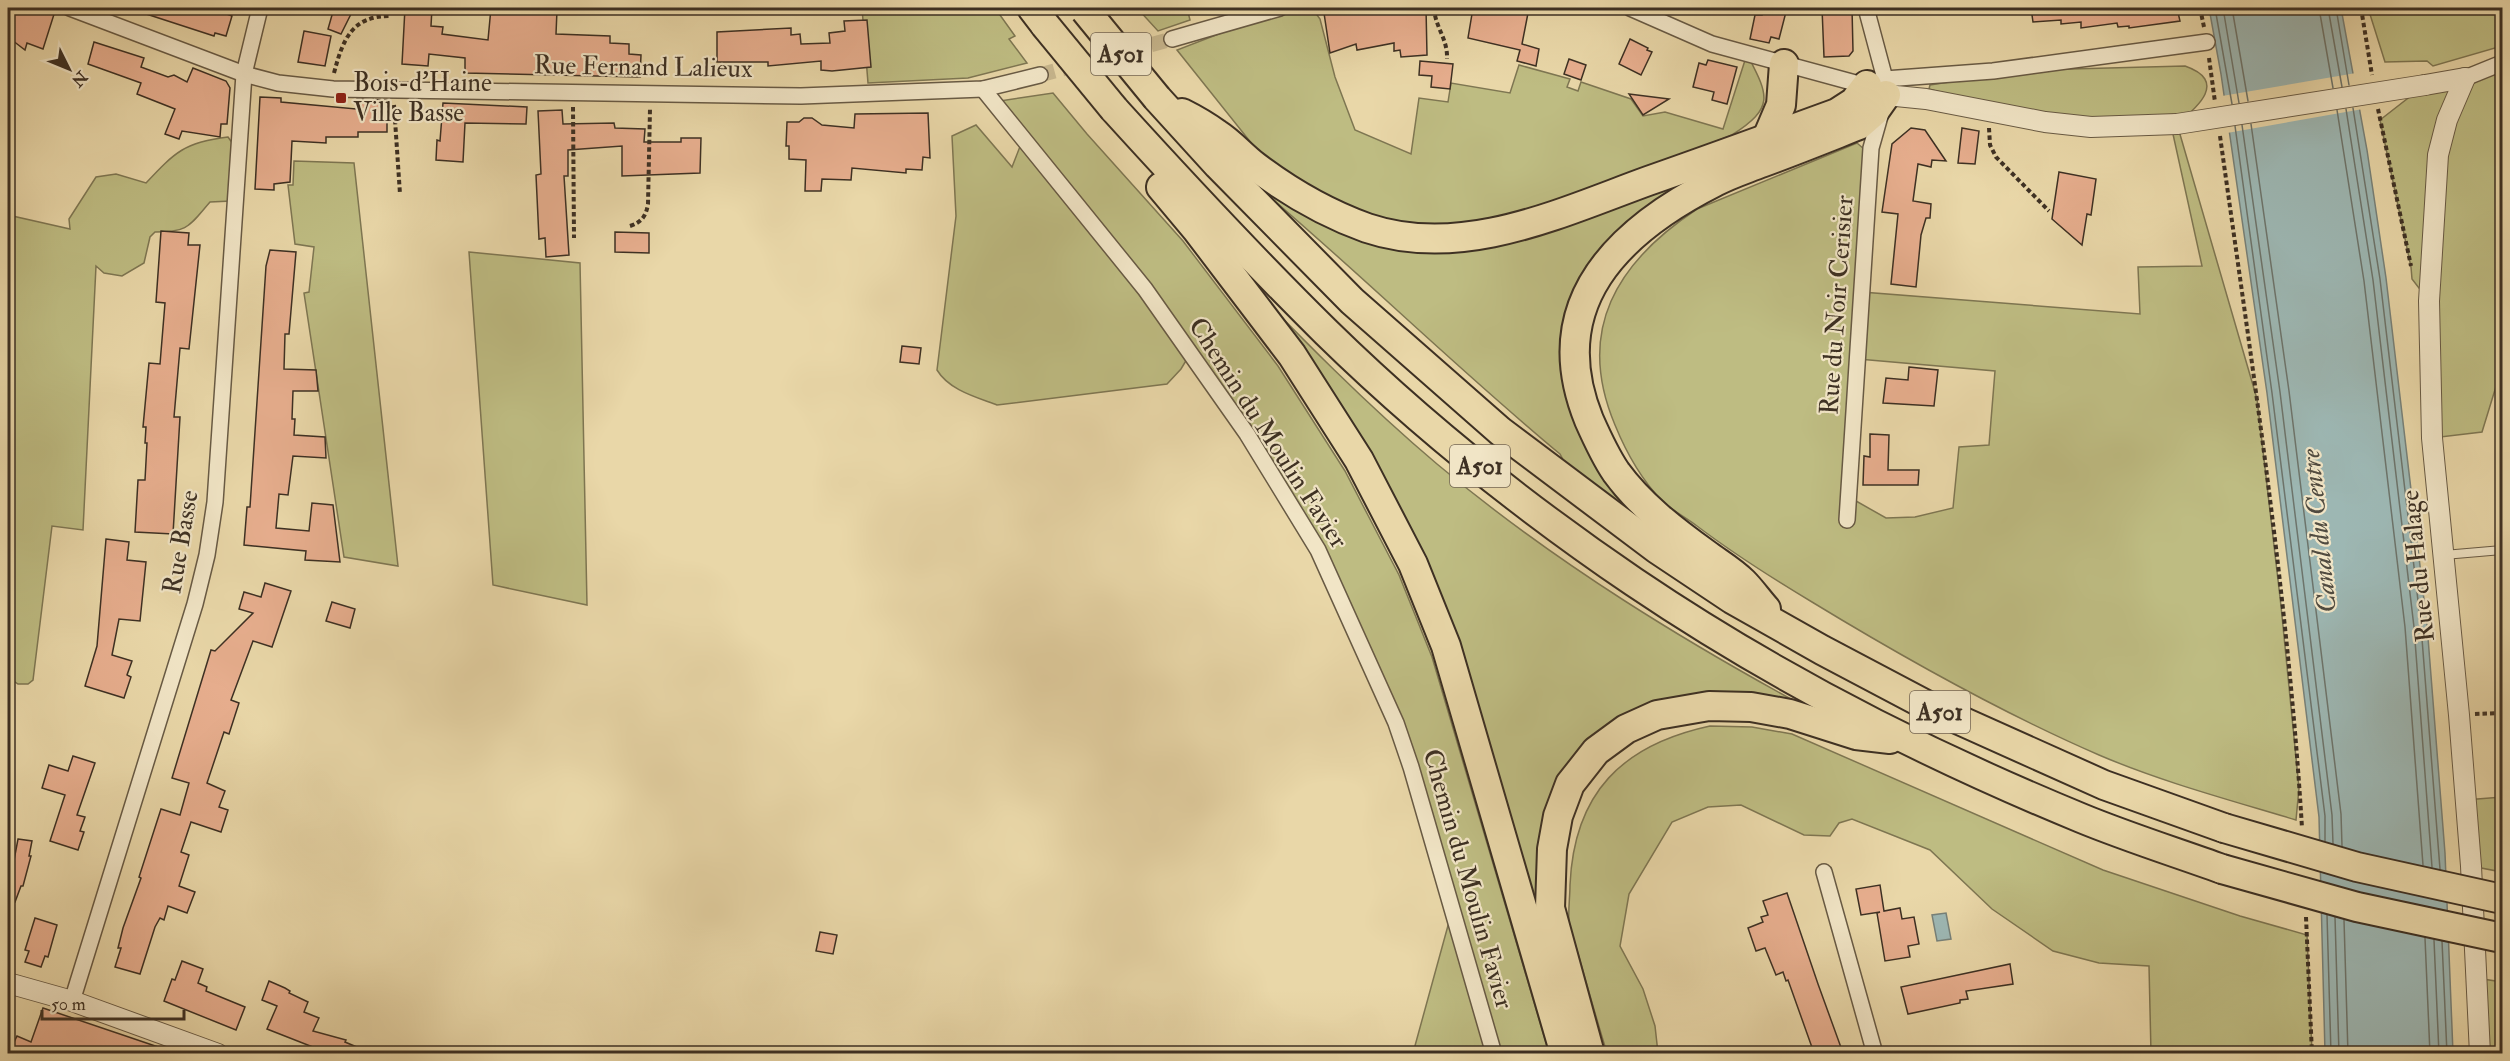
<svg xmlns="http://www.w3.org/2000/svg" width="2510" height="1061" viewBox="0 0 2510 1061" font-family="'IM FELL Double Pica',serif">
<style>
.green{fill:#bebc82;stroke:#7e7652;stroke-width:1.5;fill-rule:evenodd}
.water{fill:#9db7b3;stroke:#778179;stroke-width:1.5}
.pier{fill:#e9d7a8}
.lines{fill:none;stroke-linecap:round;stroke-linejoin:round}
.shore{stroke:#6d746b;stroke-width:1.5}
.building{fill:#e7ae8e;stroke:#3d3023;stroke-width:1.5}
.minor-tunnel{stroke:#c7b68d;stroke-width:15;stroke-dasharray:15 8;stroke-linecap:butt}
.service-casing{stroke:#685a44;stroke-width:10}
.minor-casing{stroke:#685a44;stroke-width:18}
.tertiary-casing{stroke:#685a44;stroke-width:22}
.motorway-casing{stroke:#3d3023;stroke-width:32}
.path{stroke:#3d3023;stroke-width:4;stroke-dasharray:4.5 3;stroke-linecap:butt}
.service{stroke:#f1e5c6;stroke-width:8}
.minor{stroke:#f1e5c6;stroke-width:15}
.tertiary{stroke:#f1e5c6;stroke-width:20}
.motorway{stroke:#e9d7a8;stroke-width:28}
.tertiary-bridge-casing{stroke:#685a44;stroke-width:22;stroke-linecap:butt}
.motorway-bridge-casing{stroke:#3d3023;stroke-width:32;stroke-linecap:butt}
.tertiary-bridge{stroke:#f1e5c6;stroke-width:20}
.motorway-bridge{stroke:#e9d7a8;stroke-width:28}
.poi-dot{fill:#8f2418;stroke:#f1e5c6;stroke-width:2}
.labels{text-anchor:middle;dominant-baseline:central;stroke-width:4.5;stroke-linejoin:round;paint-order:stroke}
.shield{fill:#f1e5c6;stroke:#736654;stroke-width:1.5}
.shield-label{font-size:24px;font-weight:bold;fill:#3d3023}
.street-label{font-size:26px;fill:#3d3023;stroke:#f1e5c6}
.poi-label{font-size:26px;fill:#3d3023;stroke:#f1e5c6;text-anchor:start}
.water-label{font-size:27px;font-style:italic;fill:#504b40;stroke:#f1e5c6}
</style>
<rect width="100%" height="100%" fill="#e9d7a8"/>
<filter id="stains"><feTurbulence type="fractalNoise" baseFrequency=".00333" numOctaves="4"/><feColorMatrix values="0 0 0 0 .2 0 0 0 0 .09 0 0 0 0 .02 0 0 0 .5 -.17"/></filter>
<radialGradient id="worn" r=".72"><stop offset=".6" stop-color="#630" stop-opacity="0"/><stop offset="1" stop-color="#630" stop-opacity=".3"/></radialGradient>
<g class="green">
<polygon points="862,8 995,8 1015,36 1009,39 1027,63 968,78 868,83"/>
<polygon points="1137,8 1187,8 1190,20 1158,31"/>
<path d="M1286,8H1312L1320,19L1335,77L1355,130L1411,154L1419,98L1448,102L1451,83L1510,93L1519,65L1570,79L1567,87L1578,91L1581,82L1631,99L1643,116L1665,112L1723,129L1747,54C1768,95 1776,107 1732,135L1533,214L1442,229L1372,218L1299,181L1260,154L1177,50Z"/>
<polygon points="2368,8 2502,8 2502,46 2433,66 2427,61 2385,62"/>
<polygon points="2502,63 2502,367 2482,432 2432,438 2429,301 2412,279 2411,267 2380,120 2425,85"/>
<path d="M2185,66C2228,81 2198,107 2177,124L2257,399L2281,606L2299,788L2296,820C2230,800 2162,782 2099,755C2000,712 1904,658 1812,602C1772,578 1734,554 1697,526C1686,518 1672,510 1662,501C1641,479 1626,452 1615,425C1575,330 1617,262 1697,209L1857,143L1864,149L1862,292L2140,314L2138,267L2202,266L2171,125L2091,127L1982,104L1929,89L1930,85L1974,78L1993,71ZM1858,359L1995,371L1989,445L1959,447L1953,508L1915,517L1886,518L1849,497Z"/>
<path d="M1053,93L1087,134L1183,241L1278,366L1345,471L1399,575L1432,657L1549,1053H1413L1452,911L1411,767L1319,550L1190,354L1181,369L1167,384L997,405C976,397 949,390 937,370L956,216L952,136L976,125L1012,167L1023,139L993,102Z"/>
<path d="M228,137L233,144L231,201L210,202C189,226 189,232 155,232L150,237L144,263L122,276L104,273L96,266L83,530L52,526L33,680L28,684H18L8,677V215L70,229L69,219L96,177L116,174L146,183C175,152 185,142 228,137Z"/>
<polygon points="294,161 354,163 398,566 344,557 304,293 309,292 314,247 295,244 288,185 293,185"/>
<path d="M1237,169L1406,247L1714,169L1661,206L1563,334L1561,357L1567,395L1657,535L1568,469L1560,454C1449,362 1348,261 1237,169Z"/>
<polygon points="469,252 580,263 587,605 493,585"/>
<path d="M1235,269C1300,337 1366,404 1437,464C1555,563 1688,644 1824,717L1707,695L1563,782L1551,963L1454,646Z"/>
<path d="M1710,726L1752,727L1792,734L2103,870L2240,916L2307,935L2312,1053H2151L2149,966L2099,963L2053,951L1992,909L1930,850L1852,819L1839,823L1830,836L1804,835L1741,805L1708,807L1672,822L1629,894L1620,946L1643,989L1655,1026L1658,1053H1607C1597,1021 1588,989 1579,957C1576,946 1571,934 1569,922C1568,910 1570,897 1570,885C1574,793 1622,745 1710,726Z"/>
<polygon points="2502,797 2502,872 2471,866 2465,800"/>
<polygon points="2476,978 2502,982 2502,1053 2480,1053"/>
</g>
<g class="water">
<polygon points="2209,8 2341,8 2367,150 2386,278 2427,625 2445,853 2453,1053 2325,1053 2319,817 2267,393 2221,74"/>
<polygon points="1946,913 1951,939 1937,941 1932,915"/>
</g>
<polygon class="pier" points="2356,73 2363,109 2227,133 2222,96"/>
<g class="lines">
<g class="shore">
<polyline points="2215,8 2232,104"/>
<polyline points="2223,8 2239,103"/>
<polyline points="2232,8 2248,101"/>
<polyline points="2319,8 2333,88"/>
<polyline points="2328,8 2342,87"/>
<polyline points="2336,8 2349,85"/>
<polyline points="2353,108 2380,279 2421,626 2440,869"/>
<polyline points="2346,109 2373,280 2414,627 2432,867"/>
<polyline points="2337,110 2364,281 2405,627 2423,865"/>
<polyline points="2251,124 2289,391 2341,814 2342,846"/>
<polyline points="2242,125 2280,392 2332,815 2333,844"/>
<polyline points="2235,126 2272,393 2325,816 2325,841"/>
<polyline points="2327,915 2331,1054"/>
<polyline points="2335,917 2339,1054"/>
<polyline points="2344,920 2348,1054"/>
<polyline points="2425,938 2430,1054"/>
<polyline points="2434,940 2439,1054"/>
<polyline points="2442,941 2447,1054"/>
</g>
</g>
<g class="building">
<polygon points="8,8 56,8 43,49 27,43 25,50 8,37"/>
<polygon points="135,8 217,8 216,10 232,16 226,36 215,33 214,36 134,10"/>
<polygon points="334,8 354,8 341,34 328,29"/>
<polygon points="405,8 432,8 431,26 443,27 442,34 488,40 491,8 557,10 556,34 610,36 610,43 629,44 629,54 641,55 640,77 465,73 465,58 429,54 428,66 402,64"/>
<polygon points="1344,8 1426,8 1427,55 1401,57 1400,50 1394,51 1394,43 1357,50 1356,44 1330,53 1324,13"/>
<polygon points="1473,8 1529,8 1522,44 1539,49 1536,66 1517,61 1520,50 1468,38"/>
<polygon points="1761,8 1787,8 1779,39 1771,37 1769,43 1750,39 1755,15 1762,15"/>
<polygon points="1822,8 1852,8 1853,51 1849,56 1824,57"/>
<polygon points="2031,8 2177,8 2180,21 2129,28 2129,26 2118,27 2117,23 2081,28 2081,22 2061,24 2061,20 2033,22"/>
<polygon points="867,20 871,67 832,71 821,70 821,61 768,66 768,62 717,62 717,32 791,28 791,35 800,34 801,44 830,43 829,33 845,31 844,21"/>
<polygon points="304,31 331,36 325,66 298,62"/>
<polygon points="1630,39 1648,48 1647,50 1652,52 1641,75 1619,64"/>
<polygon points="94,42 144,58 141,67 168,77 174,75 187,82 193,68 226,81 230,88 227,124 221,124 220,137 182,131 179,139 165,134 175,109 137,94 141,83 88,64"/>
<polygon points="1569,59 1586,65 1581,80 1564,74"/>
<polygon points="1708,60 1737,67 1727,104 1712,100 1714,92 1693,87 1699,63 1706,65"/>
<polygon points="1420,61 1453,64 1450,89 1431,87 1432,76 1419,75"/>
<polygon points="1629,94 1669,99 1643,115"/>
<polygon points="260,97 281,98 281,102 356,109 357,99 387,100 387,132 358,132 358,137 326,137 326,143 292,141 290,182 274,184 274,190 255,189"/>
<polygon points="443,103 527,107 526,124 465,123 463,162 436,160 437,140 440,141"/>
<polygon points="562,110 563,124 614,123 615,128 645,129 644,142 681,142 681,138 701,138 700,173 622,176 622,146 568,150 568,176 564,176 569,255 546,257 545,238 539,239 536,175 541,174 538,111"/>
<polygon points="928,113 930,158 923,157 922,170 906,169 906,173 852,168 851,180 822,179 821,191 805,191 806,160 789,159 789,146 786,146 787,122 799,122 804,118 812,118 822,125 854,128 855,114"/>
<polygon points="1911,128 1925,130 1946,161 1932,160 1931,167 1918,164 1913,201 1931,204 1930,218 1926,218 1921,235 1916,287 1891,284 1898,214 1882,212 1892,144"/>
<polygon points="1962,128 1979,131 1975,164 1958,163"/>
<polygon points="2059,172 2096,179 2091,215 2087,214 2082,245 2052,219"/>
<polygon points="161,231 189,233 188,245 200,245 189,349 180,348 174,417 180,417 173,534 135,532 138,480 145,480 147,443 145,443 146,427 143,427 149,363 160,364 165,303 156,302"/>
<polygon points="615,232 649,233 649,253 615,252"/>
<polygon points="270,250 296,252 289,334 285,334 284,369 316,370 317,380 318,391 293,391 292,419 295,419 294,435 325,437 326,458 293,456 288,495 279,494 276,528 309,531 312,503 333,505 340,562 305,560 306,551 244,545 247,507 250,507 266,266"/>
<polygon points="902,346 921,348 919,364 900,362"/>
<polygon points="1909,367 1938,370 1934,406 1883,403 1886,378 1908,380"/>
<polygon points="1870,434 1889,435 1888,470 1919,470 1918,485 1863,485 1864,456 1870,457"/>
<polygon points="106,539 129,542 127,560 146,562 140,621 119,619 112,655 132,661 127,675 131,677 124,698 85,686 97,646"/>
<polygon points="265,583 291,591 272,647 253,641 231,700 239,703 229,734 224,732 207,783 225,791 219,807 228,810 221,832 191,822 181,852 189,855 179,886 195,892 187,913 168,906 164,920 160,918 155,927 140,974 115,967 121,948 118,948 123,928 141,878 139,877 161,809 180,815 189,783 172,778 211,650 215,651 253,613 239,609 244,592 261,597"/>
<polygon points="332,602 355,609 350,628 326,621"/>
<polygon points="73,756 95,763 77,815 85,817 80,831 84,832 78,850 50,841 65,795 42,788 49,765 68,771"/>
<polygon points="18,839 32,841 29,856 31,856 23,886 21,886 15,902 8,900 8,892"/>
<polygon points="1880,885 1884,911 1900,908 1902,919 1914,917 1919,944 1908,946 1910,957 1885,961 1877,913 1880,912 1861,915 1856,889"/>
<polygon points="1787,893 1818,984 1843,1053 1814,1053 1788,980 1786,981 1783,972 1776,975 1765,948 1756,951 1748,928 1763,922 1761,917 1768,915 1763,901"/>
<polygon points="35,918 57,925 48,957 45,956 41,967 25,962 29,951 25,950"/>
<polygon points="820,932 837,935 833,954 816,951"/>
<polygon points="182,961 203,969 198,983 207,987 206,991 245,1007 236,1030 164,1001 172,979 175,980"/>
<polygon points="2010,964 2013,984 1966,991 1968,999 1960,1000 1960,1003 1908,1014 1901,987"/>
<polygon points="269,981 285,988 290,991 289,993 308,1002 304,1012 319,1018 313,1031 346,1040 345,1042 371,1053 328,1053 267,1029 277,1006 262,1000"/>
<polygon points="43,1008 170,1051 169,1053 62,1053 49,1049 59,1053 9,1053 17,1036 31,1042"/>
</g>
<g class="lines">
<polyline class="minor-tunnel" points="1040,75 1172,39"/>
<defs>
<polyline id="service" points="2444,555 2502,550"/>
<g id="minor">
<polyline points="70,8 244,74 278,83 333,89 801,96 983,89 1040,75"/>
<polyline points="1630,8 1712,44 1870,87"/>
<polyline points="1172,39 1280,8"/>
<polyline points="2465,78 2502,63"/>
<polyline points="1885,79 1993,71 2207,42"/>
<polyline points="983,89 1145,289 1247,434 1318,550 1396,723 1411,767 1494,1054"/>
<polyline points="1847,520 1871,148 1886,95 1885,79 1866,8"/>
<polyline points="1824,872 1875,1054"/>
<polyline points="72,1001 195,604 207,555 215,502 244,74 260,8"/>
</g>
<g id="tertiary">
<polyline points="2465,78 2447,120 2438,155 2429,301 2432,438 2459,715 2471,866 2480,1054"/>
<polyline points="2425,85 2465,78"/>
<polyline points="1886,95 1926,99 2045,122 2091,127 2177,124"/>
<polyline points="8,983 72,1001 218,1054"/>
</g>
<g id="motorway">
<polyline points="1032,8 1045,25"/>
<polyline points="1157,98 1218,165 1352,301 1500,431 1657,549 1732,599 1822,650 1928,706 2104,785 2224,828"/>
<path d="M1114,109C1183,185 1253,260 1326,332C1420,424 1525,508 1634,582C1773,676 1925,754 2081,818C2127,837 2175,852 2222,869"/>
<path d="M1182,113C1194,119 1206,126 1217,134C1231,143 1242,156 1255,166C1288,191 1328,214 1367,228C1462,260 1560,213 1648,181C1711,159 1774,136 1837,113L1854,102L1867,85"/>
<polyline points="1767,138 1781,105 1784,64"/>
<polyline points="1161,187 1197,230 1292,355 1359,460 1413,564 1446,646 1565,1054"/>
<path d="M1766,609C1758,600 1751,590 1743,582C1732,571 1718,563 1706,554C1674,531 1640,505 1616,472C1605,456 1597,438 1589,420C1542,304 1618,231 1715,182C1730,174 1746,169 1761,163C1794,151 1826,138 1859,125L1874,112L1886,95"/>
<polyline points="1590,1054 1550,908 1552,849 1558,816 1570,784 1596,751 1626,729 1657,715 1709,706 1751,707 1790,714 1856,735 1890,739"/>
</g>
</defs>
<use href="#service" class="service-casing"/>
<use href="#minor" class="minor-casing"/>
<use href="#tertiary" class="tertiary-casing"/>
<use href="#motorway" class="motorway-casing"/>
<g class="path">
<path d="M1434,8C1435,27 1448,39 1447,59"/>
<polyline points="2200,8 2204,27"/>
<polyline points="2361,8 2372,75"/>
<polyline points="2209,58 2215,102"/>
<path d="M334,73C343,39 352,16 390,16"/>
<polyline points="394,105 400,194"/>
<polyline points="573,107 574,238"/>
<polyline points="2378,109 2411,266"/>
<polyline points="1989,128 1990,145 1996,157 2049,211"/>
<path d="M2220,136C2252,366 2288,596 2302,828"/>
<path d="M630,226C642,222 646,216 648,204L650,109"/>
<polyline points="2475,714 2502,713"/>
<polyline points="2306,917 2312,1054"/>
</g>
<use href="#service" class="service"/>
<use href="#minor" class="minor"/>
<use href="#tertiary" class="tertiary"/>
<use href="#motorway" class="motorway"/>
<defs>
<polyline id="tertiary-bridge" points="2177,124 2425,85"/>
<g id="motorway-bridge">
<polyline points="1085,10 1157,98"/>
<polyline points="1045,25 1114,109"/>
<polyline points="2224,828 2357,867 2502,899"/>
<polyline points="2222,869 2357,907 2502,938"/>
</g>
</defs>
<use href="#tertiary-bridge" class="tertiary-bridge-casing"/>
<use href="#motorway-bridge" class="motorway-bridge-casing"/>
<use href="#tertiary-bridge" class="tertiary-bridge"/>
<use href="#motorway-bridge" class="motorway-bridge"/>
</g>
<rect class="poi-dot" x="335" y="92" width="12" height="12" rx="3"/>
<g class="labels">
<g class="shield">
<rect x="1091" y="33" width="60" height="42" rx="4.5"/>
<rect x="1450" y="445" width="60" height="42" rx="4.5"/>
<rect x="1910" y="691" width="60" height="42" rx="4.5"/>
</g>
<g class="shield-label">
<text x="1121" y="54">A501</text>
<text x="1480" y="466">A501</text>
<text x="1940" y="712">A501</text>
</g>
<g class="street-label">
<text transform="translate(643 67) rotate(1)">Rue Fernand Lalieux</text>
<text transform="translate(1837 305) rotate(-86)">Rue du Noir Cerisier</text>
<text transform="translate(1268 433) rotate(57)">Chemin du Moulin Favier</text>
<text transform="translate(181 542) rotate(-80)">Rue Basse</text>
<text transform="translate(2418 566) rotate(-96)">Rue du Halage</text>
<text transform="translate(1468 879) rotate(74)">Chemin du Moulin Favier</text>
</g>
<g class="poi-label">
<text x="353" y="83">Bois-d'Haine<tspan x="353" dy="30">Ville Basse</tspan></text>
</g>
<g class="water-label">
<text transform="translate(2319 531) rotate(-96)">Canal du Centre</text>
</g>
</g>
<rect width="2510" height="1061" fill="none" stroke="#e9d7a8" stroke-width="30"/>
<rect x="9" y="9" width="2492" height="1043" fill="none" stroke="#3d3023" stroke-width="3"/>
<rect x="15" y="15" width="2480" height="1031" fill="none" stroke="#3d3023" stroke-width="1.5"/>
<g transform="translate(69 69) rotate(133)" stroke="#f1e5c6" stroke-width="4.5" paint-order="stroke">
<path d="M0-4.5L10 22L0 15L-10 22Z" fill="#3d3023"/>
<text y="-9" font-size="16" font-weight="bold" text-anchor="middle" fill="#3d3023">N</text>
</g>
<path d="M42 1010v9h142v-9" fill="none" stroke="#3d3023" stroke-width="3"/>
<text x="51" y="1010" font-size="18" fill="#3d3023" stroke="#f1e5c6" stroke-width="4.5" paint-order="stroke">50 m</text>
<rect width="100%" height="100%" filter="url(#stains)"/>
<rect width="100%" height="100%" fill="url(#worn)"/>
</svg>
